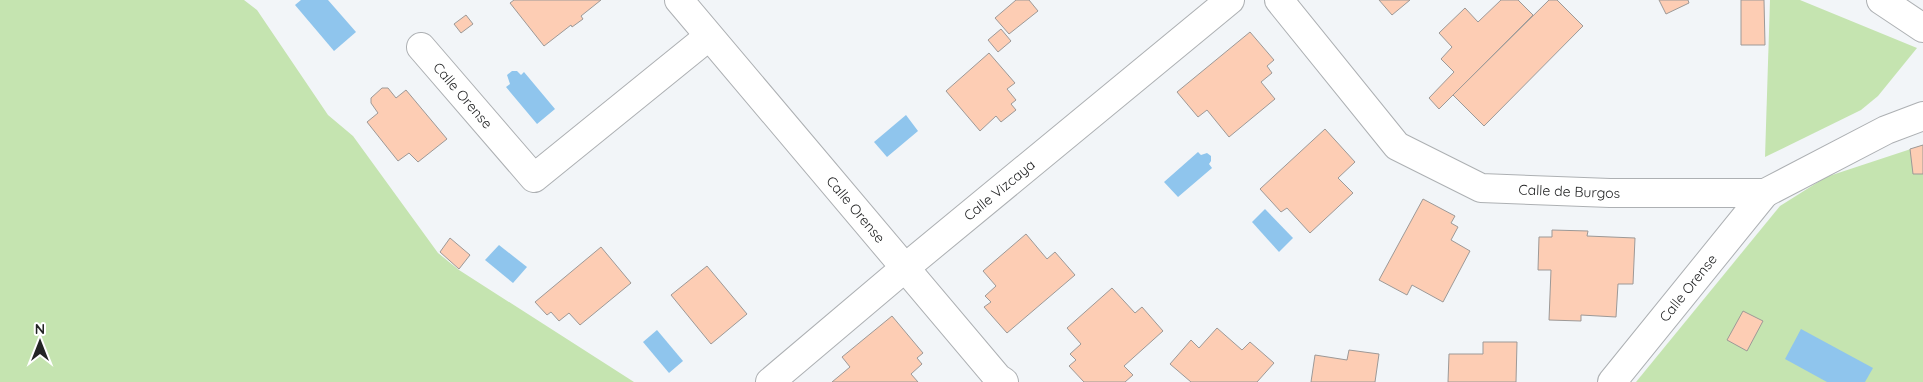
<svg xmlns="http://www.w3.org/2000/svg" width="1923" height="382" viewBox="0 0 1923 382" font-family="Quicksand,sans-serif">
<style>
.green{fill:#c5e4b0}
.water{fill:#8fc5ed}
.building{fill:#fdcdb4;stroke:#9d9997}
.lines{fill:none;stroke-linecap:round;stroke-linejoin:round}
.minor-casing{stroke:#adb0b3;stroke-width:30}
.minor{stroke:#fff;stroke-width:28}
.labels{text-anchor:middle;dominant-baseline:central;stroke-width:5;stroke-linejoin:round;paint-order:stroke}
.street-label{font-size:14px;fill:#232425;stroke:#fff}
</style>
<rect width="100%" height="100%" fill="#f2f5f8"/>
<g class="green">
<polygon points="0,0 244,0 257,10 328,115 353,136 438,253 459,270 634,382 0,382"/>
<polygon points="1770,0 1800,0 1917,48 1878,96 1861,110 1765,157"/>
<polygon points="1923,145 1923,382 1636,382 1780,206 1826,177"/>
</g>
<g class="water">
<polygon points="301,0 328,0 356,32 334,51 295,5"/>
<polygon points="512,71 517,71 521,75 524,72 555,109 537,124 506,87 510,84 507,75"/>
<polygon points="906,115 918,131 887,157 874,142"/>
<polygon points="1198,152 1201,155 1207,153 1211,156 1211,161 1209,164 1212,168 1178,197 1164,182"/>
<polygon points="1265,209 1293,238 1279,252 1252,222"/>
<polygon points="499,245 527,267 513,283 485,260"/>
<polygon points="1801,329 1873,368 1865,382 1827,382 1785,359"/>
<polygon points="657,330 683,361 669,373 643,342"/>
</g>
<g class="building">
<polygon points="514,0 601,0 581,16 583,19 572,27 571,25 544,46 510,3"/>
<polygon points="1016,0 1029,0 1038,11 1009,34 995,18"/>
<polygon points="1379,0 1410,0 1392,15"/>
<polygon points="1501,0 1518,0 1533,15 1439,109 1429,98 1454,72 1441,59 1452,47 1439,33 1465,8 1478,22"/>
<polygon points="1549,0 1557,0 1583,26 1484,126 1453,95"/>
<polygon points="1659,0 1688,0 1689,3 1666,14"/>
<polygon points="1741,0 1764,0 1765,45 1741,45"/>
<polygon points="466,15 473,24 461,33 454,24"/>
<polygon points="1001,29 1011,41 998,52 988,40"/>
<polygon points="1250,32 1274,60 1267,66 1272,73 1261,82 1275,99 1229,137 1207,110 1198,117 1177,92"/>
<polygon points="989,53 1015,83 1007,89 1016,100 1011,104 1016,110 1001,122 996,116 980,131 946,91"/>
<polygon points="382,88 388,88 396,98 406,90 447,139 418,162 409,153 398,161 367,122 378,113 371,103 371,98"/>
<polygon points="1325,129 1355,162 1338,178 1353,193 1310,233 1287,208 1281,212 1260,189"/>
<polygon points="1923,145 1923,174 1913,174 1910,149"/>
<polygon points="1423,199 1455,216 1451,223 1458,227 1451,240 1470,251 1443,302 1412,285 1407,295 1379,280"/>
<polygon points="1552,230 1588,231 1587,236 1635,238 1633,284 1618,284 1616,317 1581,315 1581,321 1549,320 1551,270 1538,270 1539,237 1552,237"/>
<polygon points="1026,234 1047,259 1055,252 1075,275 1007,333 984,307 991,302 985,296 996,286 983,271"/>
<polygon points="450,238 470,255 459,269 440,252"/>
<polygon points="601,247 631,283 580,325 569,313 559,321 551,312 547,315 535,302"/>
<polygon points="707,266 747,314 711,344 671,295"/>
<polygon points="1112,288 1135,313 1142,307 1163,331 1124,366 1133,375 1125,382 1084,382 1069,366 1076,360 1070,354 1081,344 1067,328"/>
<polygon points="1743,311 1763,321 1747,351 1727,340"/>
<polygon points="892,316 923,353 917,358 922,364 911,374 918,382 832,382 850,367 842,357"/>
<polygon points="1217,328 1242,350 1250,342 1274,363 1257,382 1191,382 1170,364 1191,340 1199,348"/>
<polygon points="1483,342 1517,342 1516,382 1448,382 1449,354 1483,354"/>
<polygon points="1349,350 1379,354 1375,382 1311,382 1315,355 1347,360"/>
</g>
<g class="lines">
<defs>
<g id="minor">
<path id="s1" d="M679,0L998,378L1004,382"/>
<path id="s2" d="M1279,0L1397,146L1481,188L1610,193H1765L1886,130L1923,116"/>
<polyline points="1881,0 1923,28"/>
<path id="s3" d="M421,47L534,178L708,37"/>
<path id="s4" d="M770,382L906,267L1230,0"/>
<path id="s5" d="M1612,382L1765,193"/>
</g>
</defs>
<use href="#minor" class="minor-casing"/>
<use href="#minor" class="minor"/>
</g>
<g class="labels">
<g class="street-label">
<text stroke="none"><textPath href="#s3" startOffset="64">Calle Orense</textPath></text>
<text stroke="none"><textPath href="#s4" startOffset="299">Calle Vizcaya</textPath></text>
<text stroke="none"><textPath href="#s2" startOffset="370">Calle de Burgos</textPath></text>
<text stroke="none"><textPath href="#s1" startOffset="274">Calle Orense</textPath></text>
<text stroke="none"><textPath href="#s5" startOffset="121">Calle Orense</textPath></text>
</g>
</g>
<g transform="translate(40 342)" stroke="#ffffff" stroke-width="4" paint-order="stroke">
<path d="M0-4L9 19L0 12L-9 19Z" fill="#232425"/>
<text y="-8" font-size="14" font-weight="bold" text-anchor="middle" fill="#232425">N</text>
</g>
</svg>
